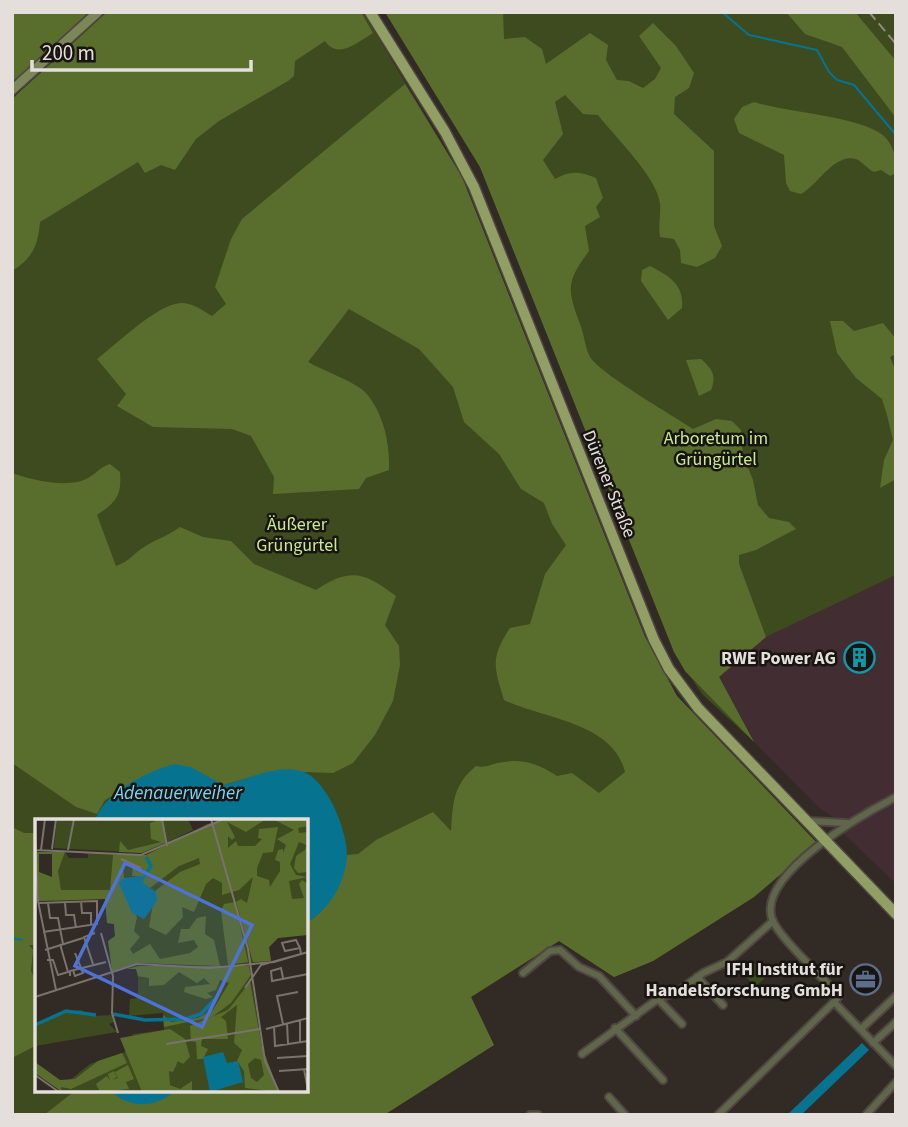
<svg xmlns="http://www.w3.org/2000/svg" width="908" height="1127" viewBox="0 0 908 1127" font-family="'Source Sans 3',sans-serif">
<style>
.commercial{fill:#412d32}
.green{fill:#3d4b1e;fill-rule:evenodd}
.forest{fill:#596e2c}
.water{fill:#067491}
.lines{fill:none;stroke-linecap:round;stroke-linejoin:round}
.stream{stroke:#067491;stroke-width:2}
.minor-casing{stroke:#4e4741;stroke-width:10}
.secondary-casing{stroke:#4e4741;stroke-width:12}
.primary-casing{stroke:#4e4741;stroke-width:13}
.minor{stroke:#5f664a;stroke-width:6}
.secondary{stroke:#7b8659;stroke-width:9}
.primary{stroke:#919e64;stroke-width:10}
.rail{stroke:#918b86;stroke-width:2;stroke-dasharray:10 5;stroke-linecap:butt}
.labels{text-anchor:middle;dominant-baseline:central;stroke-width:5;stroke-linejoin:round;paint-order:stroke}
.park-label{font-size:18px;fill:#cbec8d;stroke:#171411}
.street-label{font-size:18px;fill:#e4dfdb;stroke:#171411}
.poi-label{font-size:18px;font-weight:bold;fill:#e4dfdb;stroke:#171411;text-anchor:end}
.water-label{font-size:19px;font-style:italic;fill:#79d7f8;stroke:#171411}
.inset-river{fill:none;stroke:#067491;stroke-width:3.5}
.inset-road{fill:none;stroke:#79726d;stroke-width:2}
.view{fill:#4f72d9;fill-opacity:0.15;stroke:#4f72d9;stroke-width:3.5}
.inset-edge{fill:none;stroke:#e4dfdb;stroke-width:3.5}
</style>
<rect width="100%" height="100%" fill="#322a24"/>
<polygon class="commercial" points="896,575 896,884 845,835 833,817 819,808 754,742 719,676 766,637"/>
<g class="green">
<path d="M107,12H363L462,177L645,637L677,696L817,843L754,897L653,961L614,977L559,941L471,997L494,1045L384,1115H12V99ZM37,821H306V1090H37Z"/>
<polygon points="385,12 896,12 896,575 766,637 719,676 754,742 702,694 674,652 480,167"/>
<polygon points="757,961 769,974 755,987 744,974"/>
</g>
<g class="forest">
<polygon points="12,12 89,12 12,84"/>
<path d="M107,12H361L373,33C358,42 338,60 325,41L295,61L294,76L288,81L219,121L196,139L175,170L161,165L145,173L138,162L40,222C38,245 33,258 12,271V99Z"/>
<path d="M385,12H503L504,39L525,37L542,49L546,64L590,33L608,45L606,60L617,80L629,81L643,88L655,79L661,68L639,36L653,23L676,46L694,73L689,88L675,97L674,114L714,151V226L722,246L715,258L697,267L681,263L680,250L674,239L660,237C658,225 661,215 660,204C658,178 614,136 598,115L583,114L565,95L555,102L563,134L543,160L555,179C571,171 578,171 596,178L603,198L596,207L600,217L585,226L589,251C566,282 567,289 580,324C584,334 585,346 589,355C595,371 674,416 693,429L716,419L732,421L741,430L743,455L753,480L758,505L769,518L789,522L796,529L756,550L739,555V564L766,637L719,677L754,742L685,671L674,652L480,167Z"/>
<polygon points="786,12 855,12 896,61 896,118 842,47 805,34"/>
<path d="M405,84L462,177L645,637L677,696L817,843L754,897L653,961L614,977L559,941L471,997L494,1045L384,1115H44L76,1090H110L122,1099L140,1104L175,1090H306V923C331,909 341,882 347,855L358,854L376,840L433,812L451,831C453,802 453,785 476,766C485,768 489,765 498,763C522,758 537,763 557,776L572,773L599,793L625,772C613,722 543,719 504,700C494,667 490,658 510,628L530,624L545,574L566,545L552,524L544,503L521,489L499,454L464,422L453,387L419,349L349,309L308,362C322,370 356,382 366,393C384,414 390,444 389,470L366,478L359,489L273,494L274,477L251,436L232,429L153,427L117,406L126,394L97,359C117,344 157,304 181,303C193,303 202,310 212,316L226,304L215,287L231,239L242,219Z"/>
<path d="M754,102C785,112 866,117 885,137C895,148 896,160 896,173L890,176L881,170L874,172C867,169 862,161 856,159C834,153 817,186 801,194L790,191L786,183L784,155L739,133L734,119L742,107Z"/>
<path d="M650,266C669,276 684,284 682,308L668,320L641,281L642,270Z"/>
<polygon points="830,321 843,321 854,331 883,323 896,339 896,354 890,357 896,372 896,479 880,488 884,460 893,440 887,415 882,399 856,378 837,353"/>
<path d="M701,359C712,369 717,375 711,390L699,396L686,360Z"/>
<path d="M110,464L120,472C122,496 116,502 97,515L116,566C130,561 133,554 144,547C156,539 168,536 180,527L203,537L231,541L254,564L316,590C350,567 365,572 396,596L385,625L399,646L400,665L393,701L375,735L353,763L333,773L273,771L223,785L165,767L105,800L97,814L76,807L12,763V473C31,480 70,489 88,478C97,473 100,467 110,464Z"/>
<polygon points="12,827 24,833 37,833 37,945 29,945 33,950 31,971 37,983 37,1045 12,1058"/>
</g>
<g class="water">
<path d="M174,764L191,767L223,785C248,780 274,764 301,771C327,778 348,832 347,857C345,883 329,910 306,923V821H95C102,794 148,771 174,764Z"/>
<polygon points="862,1043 869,1050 801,1115 787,1115"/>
<path d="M110,1090H175C157,1109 128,1109 110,1090Z"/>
</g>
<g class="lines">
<g class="stream">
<polyline points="722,12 749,35 817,50 829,72 837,80 854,85 896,135"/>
<polyline points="12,938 22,940"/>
</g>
<defs>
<g id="minor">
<path d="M896,797C863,814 757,874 772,919C779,938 824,978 839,996L834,1002L896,1066"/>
<polyline points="809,821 847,823"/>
<polyline points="523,973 550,951 560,950 579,967 599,976 636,1016"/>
<polyline points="697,977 723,1005"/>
<polyline points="658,999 682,1024"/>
<polyline points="615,1028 663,1080"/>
<polyline points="861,1029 896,996"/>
<polyline points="873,1043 896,1022"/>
<polyline points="582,1054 658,999 680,990 703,973 727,962 773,921"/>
<polyline points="609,1097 625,1115"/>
<polyline points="530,1115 538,1115"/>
<polyline points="718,1115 834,1002"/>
<polyline points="866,1115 896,1082"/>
</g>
<polyline id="secondary" points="12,90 98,12"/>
<polyline id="primary" points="370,12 445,132 474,187 654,640 669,669 698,708 896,914"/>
</defs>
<use href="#minor" class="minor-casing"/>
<use href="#secondary" class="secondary-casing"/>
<use href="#primary" class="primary-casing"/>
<use href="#minor" class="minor"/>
<use href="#secondary" class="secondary"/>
<use href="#primary" class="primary"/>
<polyline class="rail" points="869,12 896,44"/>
</g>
<defs>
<symbol id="building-ring" viewBox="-11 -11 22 22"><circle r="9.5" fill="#171411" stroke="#0f9aa8" stroke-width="1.5"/><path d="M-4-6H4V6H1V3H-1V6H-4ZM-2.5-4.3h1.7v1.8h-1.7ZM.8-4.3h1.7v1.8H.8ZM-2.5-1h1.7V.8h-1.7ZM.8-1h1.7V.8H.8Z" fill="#0f9aa8"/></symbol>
<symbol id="office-ring" viewBox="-11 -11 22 22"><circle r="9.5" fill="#171411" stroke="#5c6f8a" stroke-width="1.5"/><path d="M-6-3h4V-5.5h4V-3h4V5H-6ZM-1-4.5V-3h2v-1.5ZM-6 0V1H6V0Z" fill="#5c6f8a"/></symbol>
</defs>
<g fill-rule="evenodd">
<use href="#building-ring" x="842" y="640" width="35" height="35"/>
<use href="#office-ring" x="848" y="962" width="35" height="35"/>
</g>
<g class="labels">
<g class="park-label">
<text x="716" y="438">Arboretum im<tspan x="716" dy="21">Grüngürtel</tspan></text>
<text x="297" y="524">Äußerer<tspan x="297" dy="21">Grüngürtel</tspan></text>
</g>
<g class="street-label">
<text transform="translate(609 484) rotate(68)">Dürener Straße</text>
</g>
<g class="poi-label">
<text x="836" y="658">RWE Power AG</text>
<text x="843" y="969">IFH Institut für<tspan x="843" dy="21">Handelsforschung GmbH</tspan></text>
</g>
<g class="water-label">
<text x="178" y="793">Adenauerweiher</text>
</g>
</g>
<g transform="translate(35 819)">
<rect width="273" height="273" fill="#322a24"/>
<path d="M22,0H153L158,11L110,34L19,29ZM195,0H273L272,116L243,119L234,128L236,142L172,148L104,144L73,127L80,117L79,105L72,104L70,80L19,82L3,57L17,58V32L30,33L34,39H53V35L33,32L111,36L173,5ZM100,147H214L227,228L244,273H27L26,268L55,245L90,233L98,215L129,211L128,194L94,197L95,180L103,179V158L101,150H92ZM46,191L57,197L77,196L79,203L74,205L82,213L0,227V206L29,193Z" fill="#3d4b1e"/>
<path d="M115,0L127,1L132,23L106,34L84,33L85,22L93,31L126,23L116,20L115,4L121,2ZM195,0H231L211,13L192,3L200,18L197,21L193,17V29L201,22L203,27H220L227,20L223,19L224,10L243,8L238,33L228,34L222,49V57L234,61L235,68L245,52V43L240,41L243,31L248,30V34L251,26L242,20L259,11L238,0H273V7L263,9L264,14L273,13V53L263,54L259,49L261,37L270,31L271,26L264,23L255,45L261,56L273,58L254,62L257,80L269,79L264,65L267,61L273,65L272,116L243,119L234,128L236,142L218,143L201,83L206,80L212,84L218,58L204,71L187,76V64L178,59L171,65L159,93L147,88L148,98L131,116L114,108L120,72L145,53L165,45L164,39L144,47L115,69L108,65V58L97,57L98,45L88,47L89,59L84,64L102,98L99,112L105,118L95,130L98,135L115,125L125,140L155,134L163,128L159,121L143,124L146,110H154L162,99L171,97L170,115L179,121L185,147L104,144L77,152L73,122L80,117L79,105L72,104L70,80L4,82L1,33H30L23,52L26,71H75L78,36H111L173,5ZM4,35H17V58L4,53ZM200,83L213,143L193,146L186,92L189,85ZM104,147H214L216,156L196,184L177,198L129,208L128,196L136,203L163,199L178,191L194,164L185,161L181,171L172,174L178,178L171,180L149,173L150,168L175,165L169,159L162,164L144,153L129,166L114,167V159L103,157L101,150H92ZM215,163L227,228L244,273L210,269L209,252L202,242L207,231L199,224L202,186L186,198L191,202L193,220H167L166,227L173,230L168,240H162L161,223L156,222L155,207L193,191ZM220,239L226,241L229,256L222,263L216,259L213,245ZM135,210L150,220L155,238L148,245L143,242L138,253L134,252L135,266L145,270L157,262V273H107L85,219ZM87,234L92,244L36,270L26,268L27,273L0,254V243L25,261L40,260L63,242ZM93,246L99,260L91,263L94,270L65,273L61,265L72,257L75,262L73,255L79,252L82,258L77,261L83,259L80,253Z" fill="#596e2c" fill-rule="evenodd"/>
<path d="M110,57L108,64L121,73L122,82L109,100L97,94L84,64L88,59ZM188,233L192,244L203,242L208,263L175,273L168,238Z" fill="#067491"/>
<path class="inset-river" d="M110,57L116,47L111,38M78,195L110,201L151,200L166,195L180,180M0,206L31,192L61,196"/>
<path class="inset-road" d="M127,0L132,27M176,0L213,130L230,242L244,273M0,18L3,82L21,171M17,30L21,0M0,31L106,36L189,0M6,31L10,0M33,31L39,0M86,40L106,49M46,82L47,94H56V106M30,83L31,96H39L41,109M4,84L62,82V105L8,113M13,84L15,99H23L28,125M66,114L78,157L77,194L83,214M265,129L250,132L247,124L261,121L265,129L266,135M10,131L48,119M12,141H18L23,156L33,153L25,125M58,145L49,118L60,114M38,151L40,157L48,154L40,134M35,157V152L71,143M248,159L246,149L236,152L237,162L273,155M210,169L226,146L273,133M0,178L102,145L174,149L239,143L273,133M265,201V223M252,204L253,225M248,205L242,177L263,173M239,207L240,227L273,222M231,210L273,199M131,225L225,210M242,239L273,237M269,250L273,271M244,252L273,250M0,256L24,273"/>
<path class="view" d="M90,44L217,106L167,208L40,147Z"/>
<rect width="273" height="273" class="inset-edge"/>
</g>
<rect width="908" height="1127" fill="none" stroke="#e4dfdb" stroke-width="28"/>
<path d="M32 60v10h219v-10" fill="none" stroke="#e4dfdb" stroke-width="3.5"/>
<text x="42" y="60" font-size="21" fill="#e4dfdb" stroke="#171411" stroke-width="5" paint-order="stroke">200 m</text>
</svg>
